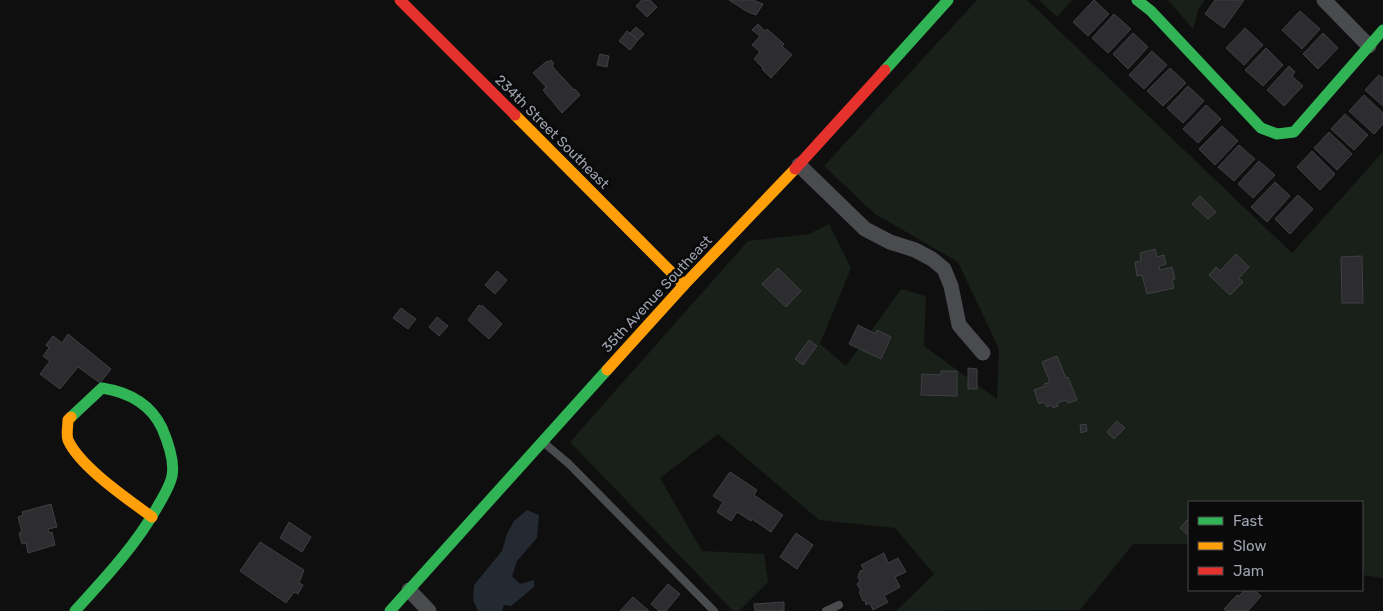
<svg xmlns="http://www.w3.org/2000/svg" width="1383" height="611" viewBox="0 0 1383 611" font-family="Rubik,sans-serif">
<style>
.green{fill:#19201a}
.water{fill:#242a31}
.building{fill:#2d2d2f;stroke:#3e4044}
.lines{fill:none;stroke-linecap:round;stroke-linejoin:round}
.lane{stroke:#4a4b4f;stroke-width:8}
.street{stroke:#4a4b4f;stroke-width:15}
.fast{stroke:#30b455;stroke-width:11}
.slow{stroke:#ff9f0a;stroke-width:11}
.jam{stroke:#e5322d;stroke-width:11}
.labels{text-anchor:middle;dominant-baseline:central;stroke-width:5;stroke-linejoin:round;paint-order:stroke}
.street-label{font-size:14px;fill:#a0a4b1;stroke:#0a0a0b}
</style>
<rect width="100%" height="100%" fill="#0f0f10"/>
<g class="green">
<polygon points="977,0 1027,0 1292,253 1383,152 1383,578 1362,575 1362,502 1189,502 1189,544 1133,544 1080,610 896,611 934,574 895,528 819,520 718,434 660,478 702,551 764,554 768,582 739,611 733,611 570,442 748,241 809,234 829,224 851,268 820,344 846,366 901,289 926,296 924,346 997,399 999,349 958,262 875,214 824,166"/>
<polygon points="1039,0 1072,0 1057,17"/>
<polygon points="1168,0 1205,0 1199,8 1193,29"/>
</g>
<polygon class="water" points="527,510 539,515 537,538 517,561 512,576 520,584 534,580 534,587 511,606 504,605 502,611 478,611 473,600 474,585 502,551 507,534 514,521"/>
<g class="building">
<polygon points="642,0 650,0 657,7 647,17 636,6"/>
<polygon points="729,0 753,0 763,4 756,15 746,11"/>
<polygon points="1094,0 1109,14 1088,36 1073,22"/>
<polygon points="1215,0 1244,0 1224,28 1205,14"/>
<polygon points="1300,11 1320,29 1302,49 1282,30"/>
<polygon points="1114,14 1131,29 1108,53 1092,38"/>
<polygon points="758,24 765,31 767,29 784,44 782,46 792,55 771,78 762,69 763,68 754,59 760,52 752,45 760,36 752,30"/>
<polygon points="636,27 644,34 638,40 630,33"/>
<polygon points="1245,28 1263,45 1244,65 1226,48"/>
<polygon points="627,31 638,40 630,50 619,41"/>
<polygon points="1133,33 1148,47 1128,69 1113,54"/>
<polygon points="1323,33 1338,48 1318,69 1303,54"/>
<polygon points="1266,48 1283,65 1263,86 1245,70"/>
<polygon points="1152,51 1167,65 1144,89 1129,75"/>
<polygon points="600,54 609,56 607,67 597,65"/>
<polygon points="551,60 554,64 552,66 574,90 575,89 580,95 562,113 543,90 546,87 533,73 547,61 548,62"/>
<polygon points="1289,66 1295,72 1292,76 1303,86 1284,106 1267,90"/>
<polygon points="1170,68 1186,83 1163,106 1147,91"/>
<polygon points="1379,75 1383,78 1383,106 1365,90"/>
<polygon points="1188,86 1204,101 1183,123 1167,108"/>
<polygon points="1364,95 1383,113 1383,124 1374,134 1349,111"/>
<polygon points="1206,105 1221,119 1198,143 1183,129"/>
<polygon points="1345,114 1368,135 1354,150 1331,129"/>
<polygon points="1222,126 1238,141 1215,165 1199,149"/>
<polygon points="1329,132 1352,154 1337,170 1314,148"/>
<polygon points="1239,145 1255,159 1234,181 1218,167"/>
<polygon points="1312,151 1335,174 1320,190 1297,167"/>
<polygon points="1259,161 1275,175 1253,198 1238,184"/>
<polygon points="1275,182 1290,196 1267,222 1251,207"/>
<polygon points="1298,195 1313,209 1290,234 1275,219"/>
<polygon points="1200,196 1216,212 1208,219 1192,204"/>
<polygon points="1155,249 1157,257 1164,255 1166,264 1159,266 1160,270 1172,267 1175,279 1172,280 1174,288 1147,294 1142,275 1137,276 1135,262 1141,261 1140,253"/>
<polygon points="1236,254 1249,267 1239,278 1243,282 1230,295 1209,275 1216,267 1220,271"/>
<polygon points="1362,256 1363,303 1342,303 1341,257"/>
<polygon points="778,268 801,291 786,307 762,284"/>
<polygon points="497,271 507,280 495,294 485,285"/>
<polygon points="479,305 481,307 482,305 502,324 489,339 468,320"/>
<polygon points="401,308 416,319 408,329 393,318"/>
<polygon points="437,317 448,326 439,336 429,327"/>
<polygon points="858,325 876,334 877,330 891,337 881,359 849,344"/>
<polygon points="68,334 111,369 100,383 78,367 60,389 40,374 50,361 43,356 49,348 46,345 53,336 62,343"/>
<polygon points="809,340 817,346 803,365 795,359"/>
<polygon points="1057,356 1066,378 1068,377 1077,400 1068,403 1066,400 1057,403 1058,406 1053,408 1052,405 1047,407 1044,402 1039,404 1034,390 1045,386 1044,384 1050,382 1042,362"/>
<polygon points="968,368 977,369 977,389 968,389"/>
<polygon points="941,371 957,371 957,396 921,395 922,374 941,375"/>
<polygon points="1117,421 1125,428 1114,439 1107,432"/>
<polygon points="1086,424 1087,431 1081,433 1080,425"/>
<polygon points="730,472 757,490 754,495 783,515 771,532 752,519 751,521 737,512 731,521 717,512 723,502 713,496"/>
<polygon points="51,504 57,527 48,529 49,533 52,532 55,545 28,553 26,543 22,544 19,533 22,532 18,517 23,515 22,512"/>
<polygon points="1187,520 1189,522 1189,536 1180,528"/>
<polygon points="289,522 311,537 302,552 280,538"/>
<polygon points="796,533 813,545 797,569 780,557"/>
<polygon points="260,542 304,570 299,583 303,585 298,594 294,592 286,603 240,571"/>
<polygon points="884,553 888,563 898,558 906,572 895,577 900,587 884,596 888,602 873,610 870,603 866,605 865,600 863,601 860,594 859,592 861,591 857,584 860,581 858,577 860,571 864,570 861,565"/>
<polygon points="668,584 680,594 666,611 659,611 651,604"/>
<polygon points="1245,590 1254,590 1261,596 1248,611 1227,611 1224,609 1237,595 1239,596"/>
<polygon points="633,597 649,611 620,611"/>
<polygon points="784,602 784,611 755,611 754,604"/>
</g>
<g class="lines">
<g class="lane">
<polyline points="543,442 569,464 714,611"/>
<polyline points="826,611 839,605"/>
</g>
<g class="street">
<polyline points="1324,0 1369,46"/>
<polyline points="799,165 865,229 890,242 915,250 932,259 944,269 951,286 959,325 983,353"/>
<polyline points="409,590 429,611"/>
</g>
<g class="fast">
<polyline points="1137,0 1151,11 1261,128 1277,134 1294,132 1383,30"/>
<polyline points="885,70 948,0"/>
<path d="M71,417L102,388C128,392 150,403 162,428C168,442 175,461 172,476C170,486 164,495 159,504C137,544 106,577 75,611"/>
<polyline points="390,611 607,370"/>
</g>
<g class="slow">
<polyline points="515,115 684,285"/>
<polyline points="607,370 684,285 795,169"/>
<path d="M71,417L68,420C68,426 66,434 68,440C80,467 128,499 152,517"/>
</g>
<g class="jam">
<polyline points="400,0 515,115"/>
<polyline points="795,169 885,70"/>
</g>
</g>
<g class="labels">
<g class="street-label">
<text transform="translate(552 132) rotate(45)">234th Street Southeast</text>
<text transform="translate(657 294) rotate(-47)">35th Avenue Southeast</text>
</g>
</g>
<rect x="1188" y="501" width="175" height="90" fill="#0a0a0b" stroke="#46484d"/>
<rect x="1198" y="517" width="25" height="8" fill="#30b455" stroke="#46484d"/>
<text x="1233" y="526" font-size="15" fill="#a0a4b1">Fast</text>
<rect x="1198" y="542" width="25" height="8" fill="#ff9f0a" stroke="#46484d"/>
<text x="1233" y="551" font-size="15" fill="#a0a4b1">Slow</text>
<rect x="1198" y="567" width="25" height="8" fill="#e5322d" stroke="#46484d"/>
<text x="1233" y="576" font-size="15" fill="#a0a4b1">Jam</text>
</svg>
